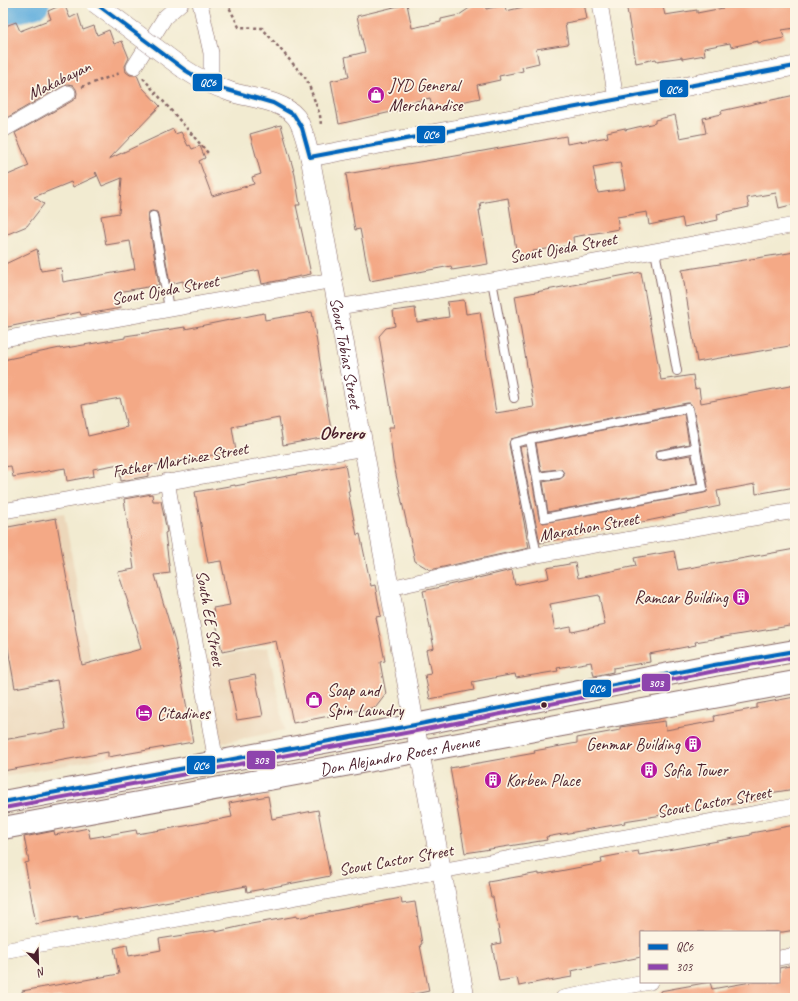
<svg xmlns="http://www.w3.org/2000/svg" width="798" height="1001" viewBox="0 0 798 1001" font-family="Caveat,sans-serif">
<style>
.built{fill:#ecd7ba}
.lines{fill:none;stroke-linecap:round;stroke-linejoin:round}
.river{stroke:#66b1de;stroke-width:31}
.building{fill:#f4a986;fill-rule:evenodd}
.service-casing{stroke:#856665;stroke-width:10}
.minor-casing{stroke:#856665;stroke-width:16}
.tertiary-casing{stroke:#856665;stroke-width:20}
.secondary-casing{stroke:#856665;stroke-width:24}
.path{stroke:#856665;stroke-width:2.5;stroke-dasharray:3 3;stroke-linecap:butt}
.service{stroke:#fff;stroke-width:8}
.minor{stroke:#fff;stroke-width:15}
.tertiary{stroke:#fff;stroke-width:19}
.secondary{stroke:#fff;stroke-width:22}
.tertiary-bridge-casing{stroke:#856665;stroke-width:20;stroke-linecap:butt}
.tertiary-bridge{stroke:#fff;stroke-width:19}
.bus-1-casing{stroke:#fcf5e5;stroke-width:7}
.bus-2-casing{stroke:#fcf5e5;stroke-width:7}
.bus-1{stroke:#0065bd;stroke-width:4}
.bus-2{stroke:#8e44ad;stroke-width:4}
.bus-dot{fill:#4a1f2b;stroke:#fcf5e5;stroke-width:1.5}
.labels{text-anchor:middle;dominant-baseline:central;stroke-width:3.5;stroke-linejoin:round;paint-order:stroke}
.street-label{font-size:17px;fill:#4a1f2b;stroke:#fcf5e5}
.poi-label{font-size:17px;fill:#4a1f2b;stroke:#fcf5e5;text-anchor:start}
.quarter-label{font-size:19px;font-weight:bold;fill:#4a1f2b;stroke:#fcf5e5}
.line-badge{stroke:#fcf5e5;stroke-width:1.5}
.badge-label{font-size:11px;text-anchor:middle;font-weight:bold;fill:#fff}
</style>
<rect width="100%" height="100%" fill="#fcf5e5"/>
<filter id="ink" filterUnits="userSpaceOnUse"><feTurbulence type="fractalNoise" baseFrequency=".025" numOctaves="2"/><feDisplacementMap in="SourceGraphic" scale="8" xChannelSelector="R" yChannelSelector="G"/><feConvolveMatrix kernelMatrix="1 2 1 2 8 2 1 2 1" color-interpolation-filters="sRGB"/></filter>
<filter id="wash" filterUnits="userSpaceOnUse"><feTurbulence type="fractalNoise" baseFrequency=".012" numOctaves="4" result="noise"/><feDisplacementMap in="SourceGraphic" scale="16" xChannelSelector="R" yChannelSelector="G"/><feGaussianBlur stdDeviation="0.9" result="paint"/><feColorMatrix in="noise" values="0 0 0 0 0 0 0 0 0 0 0 0 0 0 0 0 0 1.4 0 .05"/><feComposite in="paint" operator="in"/></filter>
<g filter="url(#wash)">
<rect width="100%" height="100%" fill="#f2ebd1"/>
<g class="built">
<polygon points="64,513 108,757 3,777 3,524"/>
<polygon points="268,647 285,730 218,744 201,661"/>
</g>
<g class="lines">
<polyline class="river" points="3,11 34,3"/>
</g>
<g id="blocks">
<g class="building">
<polygon points="483,3 485,3 486,9 505,5 506,11 541,3 584,3 587,19 565,23 568,44 536,49 539,63 522,67 523,71 499,76 500,80 477,85 480,98 432,108 430,98 399,105 400,110 339,124 331,81 349,77 345,57 365,52 357,16 407,4 412,28 441,22 441,19 459,15 474,5"/>
<polygon points="626,3 662,3 665,15 697,10 697,13 723,8 722,5 734,3 795,3 795,28 782,30 784,38 758,43 758,41 731,47 730,43 704,48 705,55 682,59 682,57 657,61 656,59 636,63"/>
<polygon points="64,4 70,18 78,14 83,30 94,26 97,35 109,30 114,44 122,41 129,58 125,66 126,72 130,75 137,75 142,87 160,106 109,159 173,129 175,134 181,132 188,146 190,145 192,149 200,146 205,158 199,161 212,196 254,184 252,177 261,174 250,134 281,125 295,175 300,205 296,205 311,274 262,284 259,270 217,279 218,283 185,290 183,281 170,284 158,215 157,212 152,211 149,212 148,217 159,285 118,292 121,308 81,315 80,312 3,328 3,265 37,249 41,271 61,268 63,282 135,269 130,241 106,245 101,216 119,213 122,178 102,186 96,172 95,173 97,176 73,187 71,182 34,197 44,204 27,226 3,236 3,177 29,166 15,133 72,101 76,98 77,93 76,89 73,85 68,84 64,85 3,120 3,27 16,22 20,31 51,19 48,11"/>
<path d="M795,95V204L779,208L776,193L747,198L749,207L717,214L718,220L684,227L682,218L649,225L647,212L617,217L619,229L573,237L574,245L533,251V254L517,256L508,198L480,203L481,210H479L488,264L452,270L451,266L370,281L360,229L355,230L346,174L450,157L566,136L567,144L608,137L607,132L625,128V130L655,123V120L675,115L680,138L706,133L703,118L722,114L721,111ZM620,162L625,189L598,193L593,167Z"/>
<polygon points="795,252 795,345 697,362 682,270"/>
<polygon points="641,272 661,380 693,375 695,389 699,388 701,403 795,385 795,487 756,494 755,484 717,491 720,506 540,543 520,447 526,446 539,519 543,523 704,493 707,492 708,487 701,447 693,407 690,403 687,403 529,434 511,439 509,444 529,548 430,570 415,561 393,461 389,427 394,427 379,336 386,328 395,326 393,311 415,308 417,322 449,317 447,302 464,300 466,314 480,312 496,413 534,407 515,296"/>
<path d="M312,312L332,436L283,445L279,418L232,427L236,451L148,466L149,476L121,481L119,464L93,469L94,476L67,481L65,468L13,477L11,466L3,467V360L60,348V349L125,338V336L185,327V329L264,313L265,320ZM120,398L127,427L88,436L82,405Z"/>
<polygon points="684,414 689,444 659,450 656,451 655,456 656,459 661,460 691,455 697,484 548,512 543,482 560,479 564,476 564,473 561,469 559,469 541,471 536,443"/>
<polygon points="345,465 350,491 348,491 357,535 360,534 371,586 375,585 381,616 376,617 385,661 380,662 386,694 376,707 293,723 276,641 222,652 213,608 230,605 221,561 208,563 195,492 235,485 235,486"/>
<polygon points="152,494 153,501 161,501 167,532 165,533 170,573 155,575 175,642 193,742 108,757 108,752 3,771 3,740 66,729 57,680 15,688 3,620 3,528 56,518 82,665 141,649 137,634 138,633 118,572 134,569 124,499"/>
<path d="M795,549V625L695,642L696,645L649,654L650,662L613,668V672L594,676L591,662L557,668L558,671L516,678L515,674L472,682L474,690L430,699L425,675L431,674L426,650L434,648L423,591L512,570L515,585L549,578L547,568L575,563L578,578L636,566L634,558L674,551L678,570ZM599,595L605,625L572,632L571,627L555,630L550,604Z"/>
<polygon points="255,675 263,716 237,720 229,680"/>
<polygon points="795,697 795,789 770,793 771,798 624,821 625,823 546,837 547,840 465,853 450,768 535,753 534,751 577,743 577,738 620,730 620,727 665,721 666,730 715,721 714,716 757,708 757,704"/>
<polygon points="268,796 272,819 318,810 330,876 247,892 246,886 78,919 78,916 36,924 25,863 29,862 24,837 54,831 55,835 88,828 90,838 136,830 137,834 185,826 232,817 229,803"/>
<polygon points="795,825 795,930 783,932 641,932 641,957 571,971 572,977 549,981 549,980 519,986 517,978 499,981 492,945 501,943 493,897 491,897 488,882 539,873 539,875 602,863 601,858 638,851 639,855 679,848 751,835 751,833"/>
<polygon points="401,898 402,904 415,902 422,944 420,945 429,991 396,998 23,998 22,991 119,974 114,948 127,945 129,956 161,950 159,939 216,930 216,932 251,924 297,916 297,918"/>
<polygon points="795,965 795,998 661,998 660,991 710,982 712,989 751,982 779,982 779,968"/>
</g>
</g>
</g>
<g filter="url(#ink)">
<use href="#blocks" fill-opacity="0" stroke="#856665" stroke-width="1"/>
<g class="lines">
<defs>
<g id="service">
<polyline points="153,216 169,309"/>
<polyline points="655,251 677,371"/>
<polyline points="492,281 514,398"/>
<polyline points="530,439 544,518 703,488 688,408 530,439 514,443 537,555"/>
<polyline points="660,455 696,448"/>
<polyline points="537,477 559,474"/>
</g>
<g id="minor">
<polyline points="200,3 211,53 211,84"/>
<polyline points="600,3 616,99"/>
<polyline points="134,67 165,17 181,3"/>
<polyline points="3,130 68,93"/>
<polyline points="338,307 492,281 795,225"/>
<polyline points="3,339 333,280"/>
<polyline points="167,481 216,762"/>
<polyline points="3,511 364,448"/>
<polyline points="390,588 537,555 795,511"/>
<polyline points="3,951 795,806"/>
<polyline points="779,958 795,955"/>
<polyline points="563,998 650,982"/>
</g>
<g id="tertiary">
<path id="s1" d="M184,69C199,79 214,86 231,92C249,98 283,100 296,117C303,126 307,146 310,157L465,998"/>
<polyline points="310,157 795,66"/>
</g>
<g id="secondary">
<polyline points="3,802 415,725 714,665 795,651"/>
<path id="s2" d="M3,828L795,682"/>
</g>
</defs>
<use href="#service" class="service-casing"/>
<use href="#minor" class="minor-casing"/>
<use href="#tertiary" class="tertiary-casing"/>
<use href="#secondary" class="secondary-casing"/>
<g class="path">
<polyline points="227,3 239,27 262,28 307,80 320,115 321,125"/>
<polyline points="143,78 208,153"/>
<polyline points="82,87 120,73"/>
</g>
<use href="#service" class="service"/>
<use href="#minor" class="minor"/>
<use href="#tertiary" class="tertiary"/>
<use href="#secondary" class="secondary"/>
<defs>
<polyline id="tertiary-bridge" points="95,3 184,69"/>
</defs>
<use href="#tertiary-bridge" class="tertiary-bridge-casing"/>
<use href="#tertiary-bridge" class="tertiary-bridge"/>
<defs>
<g id="bus-1">
<polyline points="95,3 185,70 201,80 224,89 273,103 294,115 302,128 310,157"/>
<polyline points="310,157 795,66"/>
<polyline points="3,802 415,725 714,665 795,651"/>
</g>
<polyline id="bus-2" points="4,808 416,731 715,671 795,657"/>
</defs>
<use href="#bus-1" class="bus-1-casing"/>
<use href="#bus-2" class="bus-2-casing"/>
<use href="#bus-1" class="bus-1"/>
<use href="#bus-2" class="bus-2"/>
</g>
</g>
<defs>
<symbol id="shop-disc" viewBox="-11 -11 22 22"><circle r="9.5" fill="#b5179e" stroke="#fcf5e5"/><path d="M-5-2.5h2.3a2.7 3.5 0 0 1 5.4 0H5L5.5 6h-11ZM-1.5-2.5h3a1.5 2.3 0 0 0-3 0Z" fill="#fff"/></symbol>
<symbol id="building-disc" viewBox="-11 -11 22 22"><circle r="9.5" fill="#b5179e" stroke="#fcf5e5"/><path d="M-4-6H4V6H1V3H-1V6H-4ZM-2.5-4.3h1.7v1.8h-1.7ZM.8-4.3h1.7v1.8H.8ZM-2.5-1h1.7V.8h-1.7ZM.8-1h1.7V.8H.8Z" fill="#fff"/></symbol>
<symbol id="hotel-disc" viewBox="-11 -11 22 22"><circle r="9.5" fill="#b5179e" stroke="#fcf5e5"/><path d="M-6-4.5h1.5V1H6V5H4.5V3h-9V5H-6ZM-4 0a1.8 1.8 0 1 1 3.6 0ZM.5 0V-2.5h3Q6-2.5 6 0Z" fill="#fff"/></symbol>
</defs>
<g fill-rule="evenodd">
<use href="#shop-disc" x="366" y="85" width="20" height="20"/>
<use href="#building-disc" x="731" y="587" width="20" height="20"/>
<use href="#shop-disc" x="304" y="690" width="20" height="20"/>
<use href="#hotel-disc" x="134" y="703" width="20" height="20"/>
<use href="#building-disc" x="683" y="734" width="20" height="20"/>
<use href="#building-disc" x="639" y="760" width="20" height="20"/>
<use href="#building-disc" x="483" y="770" width="20" height="20"/>
</g>
<circle class="bus-dot" cx="544" cy="705" r="3.5"/>
<g class="labels">
<g class="street-label">
<text transform="translate(59 80) rotate(-26)">Makabayan</text>
<text transform="translate(563 248) rotate(-10)">Scout Ojeda Street</text>
<text transform="translate(165 290) rotate(-10)">Scout Ojeda Street</text>
<text stroke="none"><textPath href="#s1" startOffset="365">Scout Tobias Street</textPath></text>
<text transform="translate(180 460) rotate(-10)">Father Martinez Street</text>
<text transform="translate(589 527) rotate(-10)">Marathon Street</text>
<text transform="translate(210 618) rotate(80)">South EE Street</text>
<text stroke="none"><textPath href="#s2" startOffset="403">Don Alejandro Roces Avenue</textPath></text>
<text transform="translate(714 802) rotate(-10)">Scout Castor Street</text>
<text transform="translate(396 860) rotate(-10)">Scout Castor Street</text>
</g>
<g class="poi-label">
<text x="389" y="85">JYD General<tspan x="389" dy="20">Merchandise</tspan></text>
<text x="728" y="597" text-anchor="end">Ramcar Building</text>
<text x="327" y="690">Soap and<tspan x="327" dy="20">Spin Laundry</tspan></text>
<text x="157" y="713">Citadines</text>
<text x="680" y="744" text-anchor="end">Genmar Building</text>
<text x="662" y="770">Sofia Tower</text>
<text x="506" y="780">Korben Place</text>
</g>
<g class="quarter-label">
<text x="342" y="433">Obrero</text>
</g>
</g>
<g class="line-badge">
<rect x="192" y="73" width="31" height="19" rx="4" fill="#0065bd"/>
<rect x="659" y="79" width="30" height="19" rx="4" fill="#0065bd"/>
<rect x="416" y="125" width="30" height="19" rx="4" fill="#0065bd"/>
<rect x="641" y="673" width="30" height="19" rx="4" fill="#8e44ad"/>
<rect x="582" y="679" width="30" height="19" rx="4" fill="#0065bd"/>
<rect x="246" y="750" width="30" height="20" rx="4" fill="#8e44ad"/>
<rect x="186" y="755" width="30" height="20" rx="4" fill="#0065bd"/>
</g>
<g class="badge-label">
<text x="208" y="86">QC6</text>
<text x="674" y="93">QC6</text>
<text x="431" y="138">QC6</text>
<text x="656" y="687">303</text>
<text x="597" y="692">QC6</text>
<text x="261" y="764">303</text>
<text x="201" y="769">QC6</text>
</g>
<rect width="798" height="1001" fill="none" stroke="#fcf5e5" stroke-width="16"/>
<rect x="640" y="931" width="140" height="52" fill="#fcf5e5" stroke="#b59f9b"/>
<rect x="648" y="944" width="20" height="6" fill="#0065bd" stroke="#b59f9b"/>
<text x="676" y="951" font-size="12" fill="#4a1f2b">QC6</text>
<rect x="648" y="964" width="20" height="6" fill="#8e44ad" stroke="#b59f9b"/>
<text x="676" y="971" font-size="12" fill="#4a1f2b">303</text>
<g transform="translate(38 963) rotate(157)" stroke="#fcf5e5" stroke-width="3" paint-order="stroke">
<path d="M0-3L7 15L0 10L-7 15Z" fill="#4a1f2b"/>
<text y="-6" font-size="11" font-weight="bold" text-anchor="middle" fill="#4a1f2b">N</text>
</g>
</svg>
